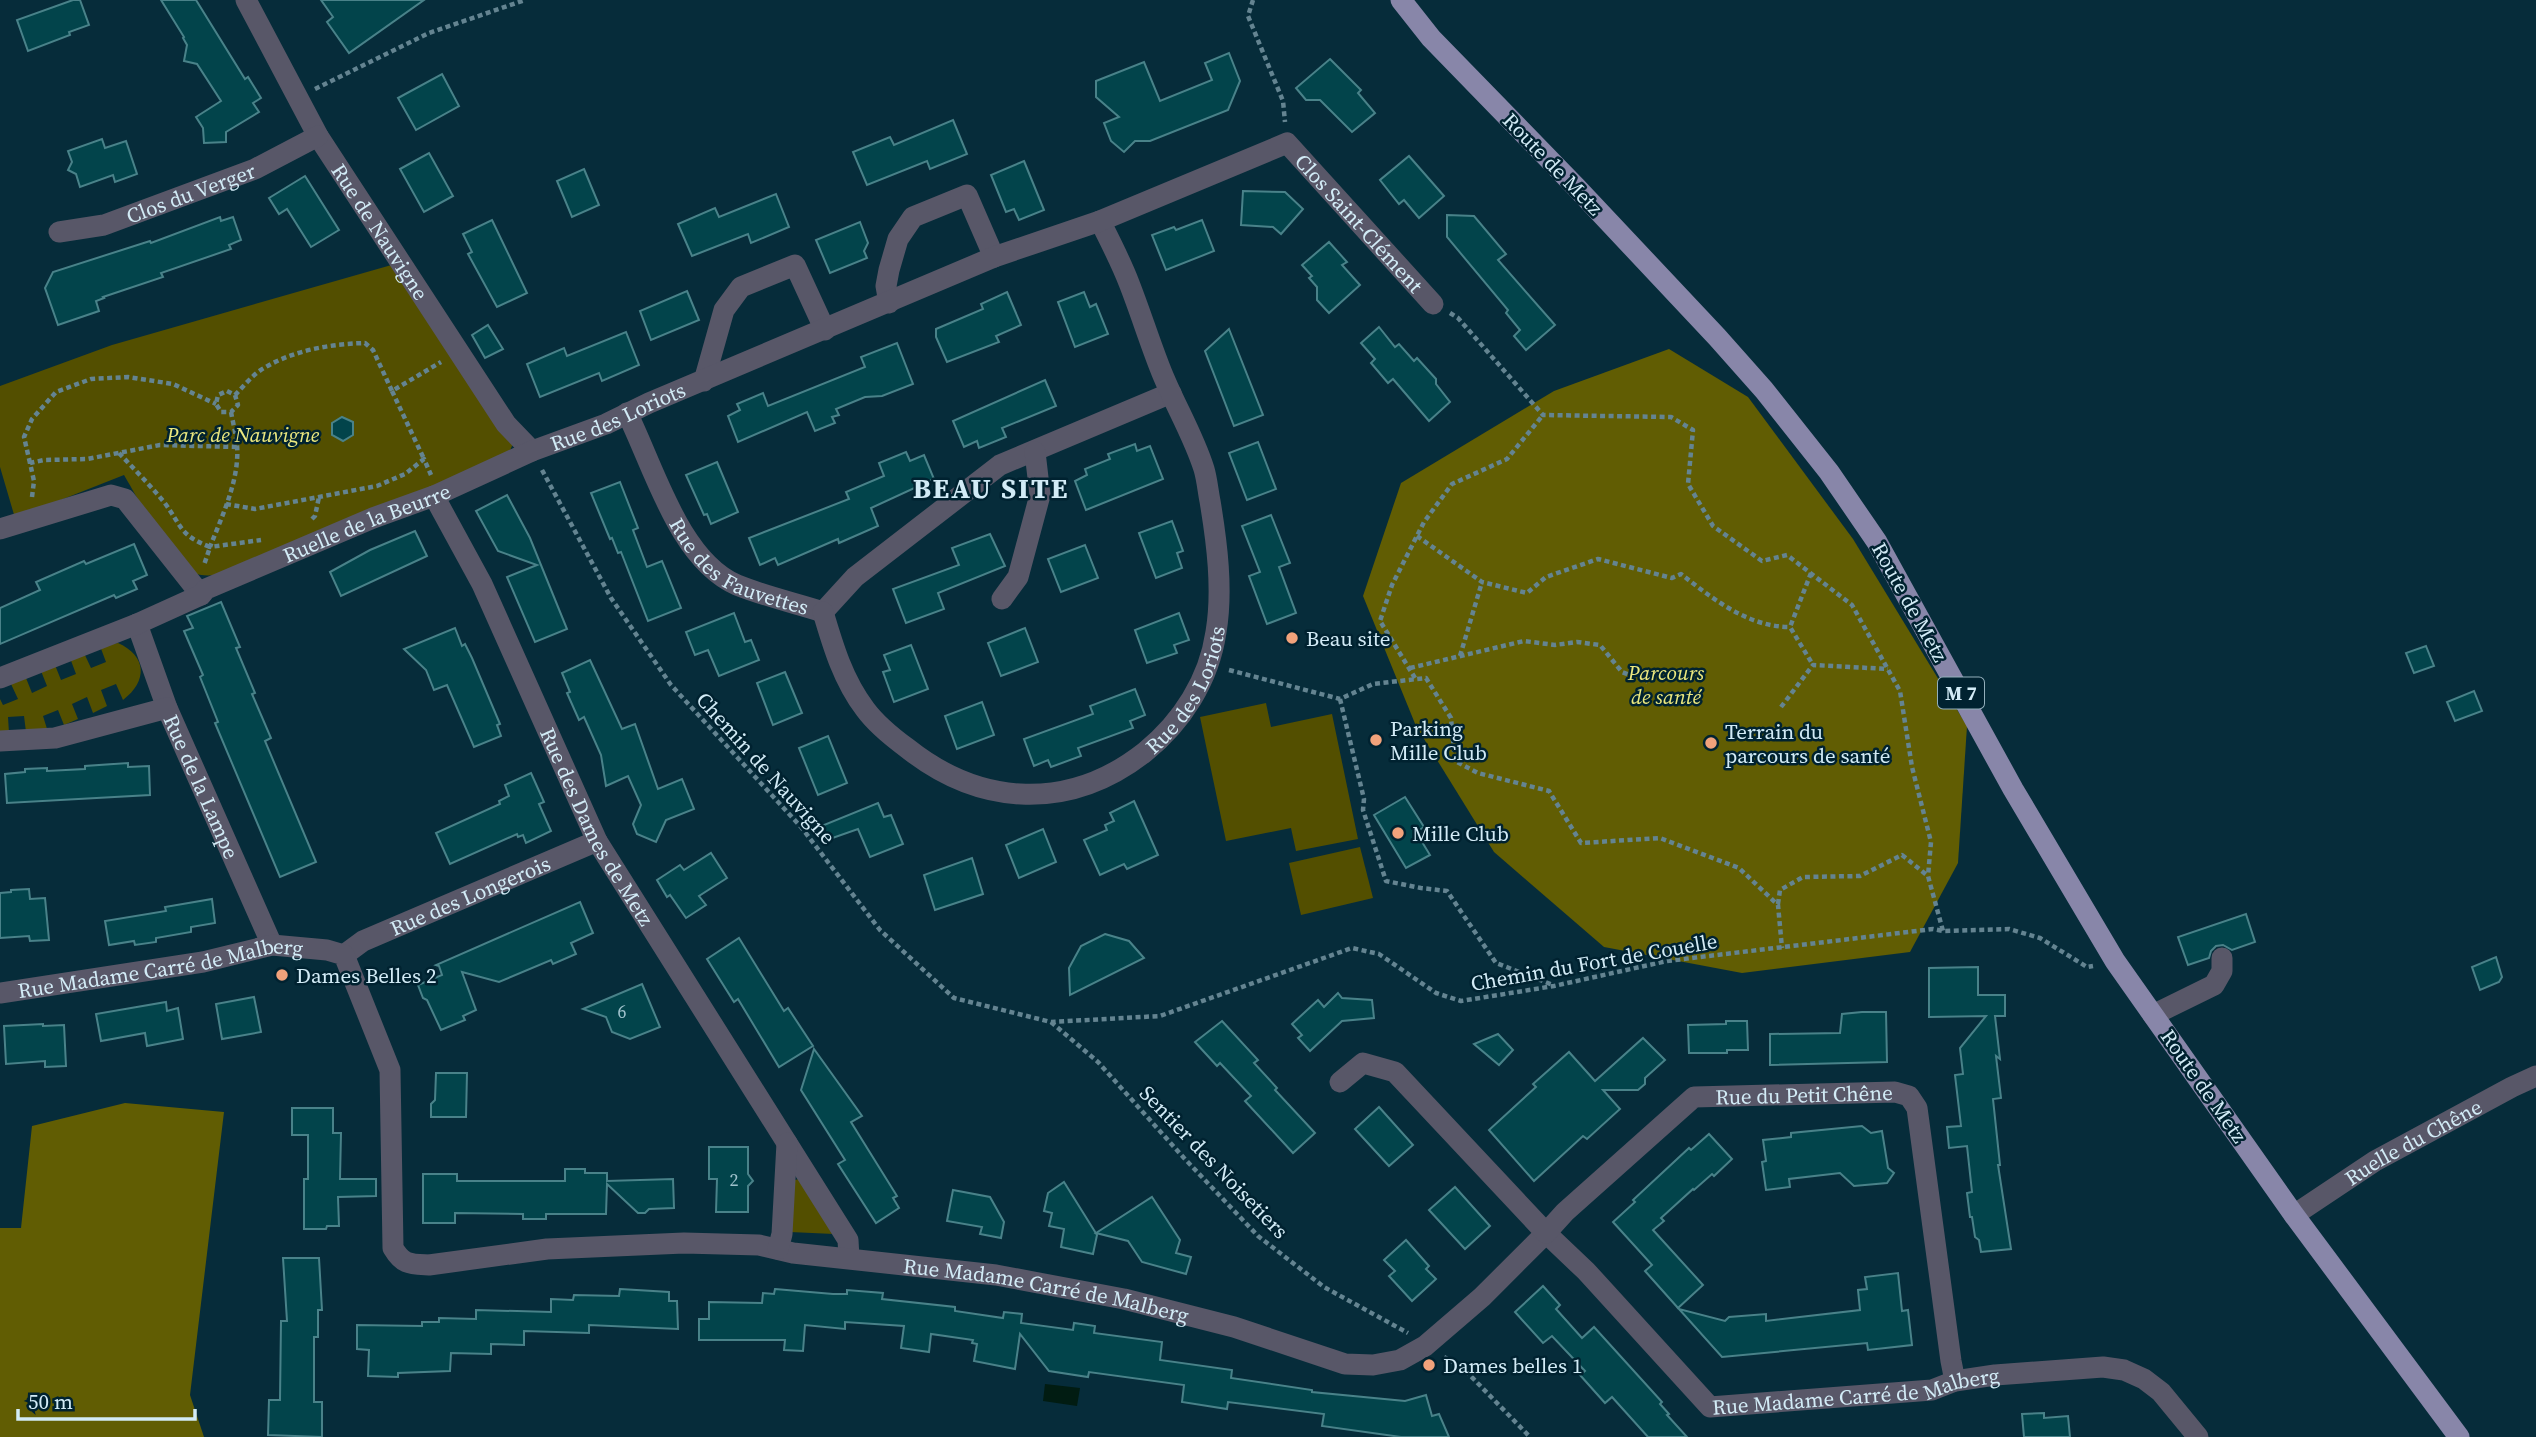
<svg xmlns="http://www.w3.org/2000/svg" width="2536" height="1437" viewBox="0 0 2536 1437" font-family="'Source Serif 4',serif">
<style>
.green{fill:#534f00}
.forest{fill:#615d03}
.water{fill:#011c12}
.building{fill:#02444b;stroke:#498289;stroke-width:2}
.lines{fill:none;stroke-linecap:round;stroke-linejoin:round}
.path{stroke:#648491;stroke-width:4.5;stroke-dasharray:5 3.5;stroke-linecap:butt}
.minor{stroke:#585768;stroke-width:21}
.major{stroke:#8886a9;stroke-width:21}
.poi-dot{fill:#f1a27b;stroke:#002230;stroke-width:2.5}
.labels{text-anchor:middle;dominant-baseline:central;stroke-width:5;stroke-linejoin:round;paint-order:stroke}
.number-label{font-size:18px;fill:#9ec1cb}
.shield{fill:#002230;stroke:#93afbb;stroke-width:2}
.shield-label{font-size:19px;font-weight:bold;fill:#d2ebf6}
.street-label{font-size:21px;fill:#d2ebf6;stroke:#002230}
.park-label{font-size:21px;font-style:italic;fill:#ece97f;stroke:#002230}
.poi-label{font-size:21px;fill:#d2ebf6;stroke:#002230;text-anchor:start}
.district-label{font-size:28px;font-weight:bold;letter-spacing:2px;fill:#d2ebf6;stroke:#002230}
</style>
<rect width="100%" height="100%" fill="#062c3a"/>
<g class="green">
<path d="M395,264L514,441L509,453L239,570C222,574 207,579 191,572C173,565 136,495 124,475L15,518L0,467V386L112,345Z"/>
<path d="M118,643C147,656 148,681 123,700L116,684L101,690L107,706L93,713L87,697L72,704L78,719L64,725L58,710L43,716L48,732H26L24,716L8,717L9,733L0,731V699L3,705L18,699L11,684L26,678L32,693L47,686L41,671L55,665L61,680L76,674L70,658L84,653L91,668L106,662L100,646Z"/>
<polygon points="1266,703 1271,727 1332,714 1358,839 1296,851 1291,828 1226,841 1200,717"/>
<polygon points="1360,847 1373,898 1301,915 1289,863"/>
<polygon points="799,1179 834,1234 790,1232 795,1180"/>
</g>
<g class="forest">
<polygon points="1669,349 1748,397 1853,539 1967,726 1958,863 1910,952 1742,973 1604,947 1494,852 1416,726 1363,596 1401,483 1554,391"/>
<polygon points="125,1103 224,1112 190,1395 204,1437 0,1437 0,1228 21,1228 32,1126"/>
</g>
<polygon class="water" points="1045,1384 1080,1388 1077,1406 1043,1401"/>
<g class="building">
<polygon points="73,0 80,0 89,25 69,32 70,35 28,51 17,20"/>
<polygon points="161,0 196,0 245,79 248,77 261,98 253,103 259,112 226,132 226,142 204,143 203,128 196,117 221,101 197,64 184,61 187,45 183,38 184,37"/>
<polygon points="321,0 424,0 349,53 327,22 333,17"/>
<polygon points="1229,53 1240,81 1228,110 1150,141 1135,141 1124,152 1111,141 1104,123 1119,117 1096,97 1096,81 1144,62 1160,101 1212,80 1205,63"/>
<polygon points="1330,59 1361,90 1358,93 1375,113 1352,132 1320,100 1306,100 1296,88"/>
<polygon points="442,74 459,106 416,130 398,98"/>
<polygon points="953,120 967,154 930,169 927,161 867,185 853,152 890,137 894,145"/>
<polygon points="102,139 105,148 126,141 137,174 115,182 113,175 80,187 76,174 68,170 72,162 68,151"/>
<polygon points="429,153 453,196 424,212 400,169"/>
<polygon points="1409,156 1444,196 1419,218 1404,200 1399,204 1380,180"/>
<polygon points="1024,161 1044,210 1019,220 1014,209 1006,212 991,175"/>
<polygon points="584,169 599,205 572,217 557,181"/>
<polygon points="305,176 339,230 311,247 287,209 279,214 269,198"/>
<polygon points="1243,191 1285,192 1303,209 1281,234 1273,227 1241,225"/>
<polygon points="776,194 789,227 751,243 748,234 692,256 678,224 715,208 719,217"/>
<polygon points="1447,215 1474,216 1506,254 1498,260 1555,325 1526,350 1514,336 1520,330 1506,313 1508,310 1447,237"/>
<polygon points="220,217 221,221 233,217 241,240 229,245 231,249 161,273 163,277 103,297 104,298 96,301 99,311 58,325 45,288 53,272 150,241 151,243"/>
<polygon points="492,220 527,293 497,307 468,254 472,252 463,234"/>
<polygon points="1202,220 1214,251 1166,270 1152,235 1174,227 1176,230"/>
<polygon points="860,222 868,243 864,251 867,258 830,273 816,240"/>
<polygon points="1329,242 1347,262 1342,265 1360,285 1329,313 1317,300 1317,287 1309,278 1312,276 1302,265"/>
<polygon points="687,291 699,320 651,340 640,311"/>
<polygon points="1007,292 1021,325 996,336 999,342 947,362 936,337 936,329 983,309 981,304"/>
<polygon points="1084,292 1090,307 1096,304 1108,334 1075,347 1058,302"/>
<polygon points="488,325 503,349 485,358 472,335"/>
<polygon points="1379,327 1395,347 1399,344 1414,361 1417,358 1436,379 1436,384 1450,402 1429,421 1393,379 1388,383 1371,363 1375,359 1361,343"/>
<polygon points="1229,329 1263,415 1234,426 1205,351"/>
<polygon points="626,332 639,365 602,381 599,373 540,397 527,364 564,348 567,356"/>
<polygon points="897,343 913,384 882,396 865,397 836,409 839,415 832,417 835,423 815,431 807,412 738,442 728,416 740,410 737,404 763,393 768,406 865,367 861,357"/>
<polygon points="1045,380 1056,406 1002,428 1006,437 979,448 977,441 964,447 953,421"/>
<polygon points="342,417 353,422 353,435 343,441 332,435 332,423"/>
<polygon points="1258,442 1276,489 1247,500 1229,453"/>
<polygon points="1135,444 1137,451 1150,446 1163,479 1086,510 1075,481 1087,475 1085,469 1110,459 1108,454"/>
<polygon points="906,452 910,461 924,455 934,479 871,508 878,526 839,543 838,539 778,565 775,558 760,565 749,538 849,499 846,492 884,476 879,463"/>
<polygon points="717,462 738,512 711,524 707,514 704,515 686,475"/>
<polygon points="620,482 638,528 633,530 647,567 662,561 681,608 648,621 621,552 618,553 612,538 610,539 591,493"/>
<polygon points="507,495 530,538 567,629 535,642 507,577 537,565 498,551 476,511"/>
<polygon points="1271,515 1290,563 1279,567 1296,613 1267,624 1249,576 1260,572 1242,526"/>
<polygon points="1172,521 1183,551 1177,553 1182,568 1156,578 1139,533"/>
<polygon points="415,531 427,556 341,596 330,572 370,550"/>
<polygon points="990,534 1005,566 938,593 944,609 906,623 893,589 959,565 952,548"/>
<polygon points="134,544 147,575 133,581 137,589 116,598 114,595 0,644 0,608 40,590 36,582 84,561 86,564"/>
<polygon points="1085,545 1098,578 1061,592 1048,559"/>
<polygon points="221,602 240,647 236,648 255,693 252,694 271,738 265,741 316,862 280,877 215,723 218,722 200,677 203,675 184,631 193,628 187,616"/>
<polygon points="734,613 745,642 751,640 759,660 719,676 708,650 695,655 686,632"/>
<polygon points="1179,613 1189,640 1174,645 1177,653 1147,663 1135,630"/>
<polygon points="455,628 462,646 465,644 472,658 500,724 497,725 501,736 474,747 447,685 434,690 426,670 404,649"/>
<polygon points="1025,628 1038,662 1001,676 988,643"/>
<polygon points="911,645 928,689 894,702 883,672 890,670 884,655"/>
<polygon points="2426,646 2434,666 2414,673 2406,653"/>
<polygon points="590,660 622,729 635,724 658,789 682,779 694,809 666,820 656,842 637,834 633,824 641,805 628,776 606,786 601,755 584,717 579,720 567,693 570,692 562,673"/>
<polygon points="785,672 802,713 773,725 757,683"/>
<polygon points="1135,689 1145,715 1130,721 1133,728 1078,748 1081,756 1051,767 1048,760 1034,766 1024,739 1093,714 1090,706"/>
<polygon points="2474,691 2482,711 2455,721 2447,702"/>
<polygon points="982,702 994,735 957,749 945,716"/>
<polygon points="828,736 847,783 818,795 799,748"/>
<polygon points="128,763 128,767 149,766 150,795 7,803 5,774 25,772 25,769 47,768 47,771 85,769 85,766"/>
<polygon points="531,773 544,802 539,804 551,831 526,843 523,835 518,837 517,834 450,864 436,833 500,804 499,801 509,796 505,785"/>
<polygon points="1405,797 1424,827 1416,832 1430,855 1406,868 1374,815"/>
<polygon points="1134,801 1158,855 1127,869 1124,864 1100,875 1084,840 1107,830 1105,825 1114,821 1110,813"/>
<polygon points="878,803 884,817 891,815 903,844 870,857 858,829 824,841 819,827"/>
<polygon points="1043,829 1056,862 1019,878 1006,845"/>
<polygon points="711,853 727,878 699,896 706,905 686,918 670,895 667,897 657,880 680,865 684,870"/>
<polygon points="972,858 983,894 935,910 924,875"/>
<polygon points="29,889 30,899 45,898 49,940 30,941 29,936 0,938 0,893 11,892 11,890"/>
<polygon points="212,899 215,923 191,927 191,932 156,938 156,942 135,945 134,941 109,945 105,921 166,911 165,907"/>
<polygon points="580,902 593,933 571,943 576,954 553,964 551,960 499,982 462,972 476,1010 463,1016 465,1020 441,1030 427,1000 423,998 418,985 442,975 439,966 436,965"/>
<polygon points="2246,914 2255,942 2232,950 2223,945 2216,946 2211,951 2209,958 2188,965 2178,937"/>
<polygon points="1105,934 1129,941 1144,958 1070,995 1069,968 1081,946"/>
<polygon points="739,938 784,1011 788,1008 813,1046 779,1067 738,999 734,1002 707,959"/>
<polygon points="2496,957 2502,977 2499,982 2480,990 2472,967"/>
<polygon points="1978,967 1978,995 2005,995 2005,1016 1995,1016 2000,1059 1996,1056 2001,1098 1993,1099 2000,1165 1998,1165 2011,1249 1981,1252 1979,1240 1975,1237 1972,1217 1970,1217 1967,1193 1972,1192 1967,1146 1949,1148 1947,1127 1961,1126 1955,1075 1963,1074 1960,1048 1986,1016 1929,1017 1929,968"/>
<polygon points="642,984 660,1027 630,1039 612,1032 606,1017 583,1009"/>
<polygon points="1338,993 1342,998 1372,1000 1374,1018 1342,1021 1310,1051 1298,1038 1302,1035 1292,1024 1318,1000 1324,1007"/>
<polygon points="254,997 261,1032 222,1039 216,1004"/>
<polygon points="166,1002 167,1011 178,1008 183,1039 147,1046 145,1033 101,1041 96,1014"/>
<polygon points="1862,1012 1886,1012 1887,1062 1770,1065 1770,1034 1840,1033 1842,1014"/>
<polygon points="1222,1021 1258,1060 1254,1063 1277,1088 1275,1090 1315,1133 1293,1153 1245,1101 1251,1096 1220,1063 1217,1066 1195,1042"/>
<polygon points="1726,1021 1747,1021 1748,1050 1727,1050 1727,1053 1689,1053 1688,1025 1726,1024"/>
<polygon points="43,1024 43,1026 64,1025 66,1066 45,1067 45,1061 6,1064 4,1026"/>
<polygon points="1498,1034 1513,1050 1499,1065 1474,1044"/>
<polygon points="1643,1038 1665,1060 1645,1078 1645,1084 1638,1090 1603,1090 1620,1109 1587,1139 1583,1136 1534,1181 1489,1130 1536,1087 1533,1084 1569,1052 1595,1081"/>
<polygon points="814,1049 862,1116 851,1122 897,1196 893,1198 899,1208 876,1223 838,1164 845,1160 801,1090"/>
<polygon points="436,1073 467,1073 466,1117 431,1117 431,1104 435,1100"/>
<polygon points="1379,1107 1413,1145 1389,1166 1355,1129"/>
<polygon points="292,1108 333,1108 333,1133 341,1133 340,1179 376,1179 376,1196 338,1197 339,1226 327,1226 326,1229 304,1229 304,1179 308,1179 308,1135 292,1135"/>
<polygon points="1862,1126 1871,1133 1882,1131 1888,1168 1894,1173 1887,1183 1854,1186 1840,1173 1789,1179 1790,1187 1766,1190 1762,1162 1766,1161 1763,1140 1791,1137 1791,1133"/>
<polygon points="1709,1134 1732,1159 1714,1176 1712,1174 1694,1190 1693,1189 1661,1218 1664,1221 1653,1230 1703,1285 1678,1308 1645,1271 1652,1265 1613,1222 1635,1202 1633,1200 1689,1148 1691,1150"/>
<polygon points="709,1147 748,1147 748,1174 753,1181 748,1186 748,1212 716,1212 717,1179 709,1179"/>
<polygon points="565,1169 585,1169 585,1173 607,1173 607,1181 673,1179 674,1208 649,1209 645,1213 638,1213 607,1184 606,1214 546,1214 546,1219 523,1219 523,1214 455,1213 455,1223 423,1223 423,1174 457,1174 457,1181 565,1181"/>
<polygon points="1064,1182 1097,1235 1093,1254 1061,1247 1064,1229 1049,1226 1052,1213 1044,1211 1048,1193"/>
<polygon points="1455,1187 1490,1226 1465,1249 1429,1210"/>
<polygon points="953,1190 990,1197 1004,1222 1001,1238 980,1234 982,1227 947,1221"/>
<polygon points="1152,1197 1180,1240 1176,1253 1191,1257 1186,1274 1142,1262 1128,1241 1096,1233"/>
<polygon points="1406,1240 1429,1266 1426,1269 1436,1279 1412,1301 1389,1276 1395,1271 1384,1260"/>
<polygon points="283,1258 319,1258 322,1310 318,1310 318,1337 314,1337 314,1402 322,1402 322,1437 268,1435 269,1400 280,1400 281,1321 287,1321"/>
<polygon points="1898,1273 1902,1311 1908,1310 1912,1345 1868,1350 1867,1343 1722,1357 1679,1309 1725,1321 1729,1317 1766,1314 1766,1321 1860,1310 1858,1290 1867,1289 1865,1277"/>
<polygon points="1543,1286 1560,1305 1556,1309 1582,1338 1594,1327 1662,1402 1660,1404 1669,1414 1667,1415 1687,1437 1648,1437 1612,1397 1605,1403 1580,1375 1585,1371 1552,1336 1543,1343 1515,1312"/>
<polygon points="620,1289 669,1292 669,1301 677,1301 678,1329 589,1325 589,1333 524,1331 524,1345 491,1344 491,1354 451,1353 450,1371 398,1373 398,1377 368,1376 369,1350 357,1349 357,1325 422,1326 422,1322 439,1322 439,1318 476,1319 476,1310 551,1312 551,1299 573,1300 574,1295 619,1296"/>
<polygon points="775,1289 833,1294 847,1294 847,1290 883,1293 882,1299 955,1307 955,1311 1003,1318 1004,1312 1022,1314 1021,1323 1073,1330 1074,1323 1095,1326 1094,1333 1162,1342 1160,1360 1232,1370 1231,1378 1312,1390 1312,1392 1405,1401 1426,1395 1432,1416 1439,1414 1449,1437 1401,1437 1322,1426 1324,1414 1228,1402 1227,1409 1182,1402 1184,1385 1089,1372 1088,1377 1049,1371 1020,1334 1015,1369 974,1361 977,1344 972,1343 973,1340 931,1334 929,1352 901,1348 904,1326 845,1322 845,1329 805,1325 803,1351 784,1350 785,1340 699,1340 699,1319 709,1319 709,1302 762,1303 763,1293 774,1294"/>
<polygon points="2044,1413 2044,1418 2068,1416 2070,1437 2024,1437 2022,1414"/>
</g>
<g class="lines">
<g class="path">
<polyline points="1253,0 1248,16 1283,101 1285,122"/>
<polyline points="315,89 429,33 525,0"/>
<polyline points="1450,313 1458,318 1543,415 1671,417 1693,430 1688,484 1713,526 1762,561 1787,555 1852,605 1900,691 1912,767 1931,842 1928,876"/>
<polygon points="227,391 235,395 238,405 231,412 221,412 216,404 218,395"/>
<polyline points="392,391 424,459"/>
<path d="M235,395C244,386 253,374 264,368C294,350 331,344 365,343L373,350L392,391L441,362"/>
<path d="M231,412C233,423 236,434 237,445C240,479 222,516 210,547L261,540"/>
<path d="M119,453C134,469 150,485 164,502C182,526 179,535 210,547L204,565"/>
<polyline points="30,463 24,437 32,419 56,392 91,379 128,377 173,384 216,404"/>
<polyline points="542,470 611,598 671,685 801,827 880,930 954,998 1051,1022 1160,1016 1352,948 1379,954 1436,993 1461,1001 1554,986 1667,961 1933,929 1943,931 2009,929 2040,938 2087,967 2093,966"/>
<polyline points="32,497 34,481 30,463 44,460 87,459 160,445 237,447"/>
<polyline points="226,504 255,509 377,486 405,474 424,459 431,475"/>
<polyline points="312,519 315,516 319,497"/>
<path d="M1417,536L1482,582L1527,593L1546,577L1598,559L1672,578L1681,574C1713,599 1748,627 1790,627"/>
<polyline points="1811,573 1790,627 1813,665"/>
<polyline points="1460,656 1482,582"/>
<polyline points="1410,668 1524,641 1555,645 1577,642 1600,645 1622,672 1647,682"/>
<polyline points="1229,670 1340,699 1373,684 1426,678 1451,718 1455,761 1478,773 1549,791 1581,843 1660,838 1739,868 1778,905 1782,948"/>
<polyline points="1415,678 1380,621 1392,585 1424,522 1452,484 1507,459 1543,415"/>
<polyline points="1340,699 1364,799 1363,810 1386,881 1421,888 1447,891 1496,963 1553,985"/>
<polyline points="1781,707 1813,665 1888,669"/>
<polyline points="1778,904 1780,890 1803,877 1860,876 1902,855 1928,876 1943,931"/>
<polyline points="1051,1022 1098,1062 1184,1158 1258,1236 1324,1287 1408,1333"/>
<polyline points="1444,1357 1462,1367 1530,1437"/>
</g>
<g class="minor">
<path id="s1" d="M246,0L318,136L506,424L532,451"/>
<path id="s2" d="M59,232L104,225L255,169L318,136"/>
<polyline points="889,303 886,286 889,270 898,239 913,217 967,195 994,257"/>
<polyline points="704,381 724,310 741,287 795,265 825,330"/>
<path id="s3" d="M627,413C654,467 679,560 737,585C764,596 795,603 823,612L855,577L1000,465L1171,393"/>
<path id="s4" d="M434,496L482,584L597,841L848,1240L849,1258"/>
<polyline points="0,529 111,495 125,499 201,595"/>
<polyline points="1002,599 1018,577 1040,495 1035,452"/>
<path id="s5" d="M823,612C833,646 843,680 865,709C876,724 892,737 907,748C981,807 1070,811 1145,752C1182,722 1209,680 1216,632C1223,590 1217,543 1210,501C1208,491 1207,479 1204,469C1193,434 1173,402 1160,368C1149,340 1140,311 1129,283C1121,262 1110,241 1100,221"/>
<path id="s6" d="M137,624L167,708L272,945"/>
<path id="s7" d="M0,678L137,624L201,595L206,589L373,518L434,496L532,451L606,424L649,403L994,257L1100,221L1287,143L1433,304"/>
<polyline points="0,741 55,738 167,708"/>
<path id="s8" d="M344,955L363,941L597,841"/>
<path id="s9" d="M0,993L203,962L272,945L327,950L344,955L390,1070L393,1248C403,1265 410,1264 429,1265L547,1249L684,1243L759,1245L793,1253L996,1275L1124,1299L1234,1327L1345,1364L1373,1365L1400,1360L1425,1346L1482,1297L1546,1233L1586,1271L1710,1407L1932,1390L1955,1381L1995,1375L2103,1367L2124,1370L2144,1379L2161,1392L2198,1437"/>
<polyline points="2153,1015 2214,985 2222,971 2222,958"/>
<path id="s10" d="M1340,1082L1363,1063L1395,1072L1546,1233L1565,1212L1694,1097L1895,1092L1909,1096L1917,1108L1951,1361L1955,1381"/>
<path id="s11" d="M2294,1215L2375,1161L2512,1087L2536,1076"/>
<polyline points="778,1249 782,1234 787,1143"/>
</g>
<polyline class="major" points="1401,0 1431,38 1576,187 1717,337 1764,390 1829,472 1877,542 2013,789 2115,961 2294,1215 2459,1437"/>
</g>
<g class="poi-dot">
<circle cx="1292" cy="638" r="7"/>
<circle cx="1376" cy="740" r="7"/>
<circle cx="1711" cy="743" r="7"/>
<circle cx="1398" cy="833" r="7"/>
<circle cx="282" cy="975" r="7"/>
<circle cx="1429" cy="1365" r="7"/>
</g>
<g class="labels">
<g class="number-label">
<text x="622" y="1011">6</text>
<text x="734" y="1179">2</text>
</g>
<rect class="shield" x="1938" y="677.5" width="46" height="31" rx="5"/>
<g class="shield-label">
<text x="1961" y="693">M 7</text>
</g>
<g class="street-label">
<text transform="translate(1553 164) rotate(46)">Route de Metz</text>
<text stroke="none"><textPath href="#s2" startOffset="138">Clos du Verger</textPath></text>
<text stroke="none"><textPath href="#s7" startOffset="1503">Clos Saint-Clément</textPath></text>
<text stroke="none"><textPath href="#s1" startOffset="268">Rue de Nauvigne</textPath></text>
<text stroke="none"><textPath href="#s7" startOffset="672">Rue des Loriots</textPath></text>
<text stroke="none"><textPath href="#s7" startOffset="399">Ruelle de la Beurre</textPath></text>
<text stroke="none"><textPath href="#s3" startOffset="200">Rue des Fauvettes</textPath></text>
<text transform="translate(1910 602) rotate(61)">Route de Metz</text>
<text stroke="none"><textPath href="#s5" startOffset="499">Rue des Loriots</textPath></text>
<text transform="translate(766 768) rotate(48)">Chemin de Nauvigne</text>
<text stroke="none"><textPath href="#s6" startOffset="175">Rue de la Lampe</textPath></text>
<text stroke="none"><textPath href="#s4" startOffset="369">Rue des Dames de Metz</textPath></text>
<text stroke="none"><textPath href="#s8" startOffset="140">Rue des Longerois</textPath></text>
<text transform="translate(1594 962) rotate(-10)">Chemin du Fort de Couelle</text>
<text stroke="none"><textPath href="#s9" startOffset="163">Rue Madame Carré de Malberg</textPath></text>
<text transform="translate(2204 1086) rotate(55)">Route de Metz</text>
<text stroke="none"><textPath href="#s10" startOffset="595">Rue du Petit Chêne</textPath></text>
<text stroke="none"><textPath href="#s11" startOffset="140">Ruelle du Chêne</textPath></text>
<text transform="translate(1214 1162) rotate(46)">Sentier des Noisetiers</text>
<text stroke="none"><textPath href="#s9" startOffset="1316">Rue Madame Carré de Malberg</textPath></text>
<text stroke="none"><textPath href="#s9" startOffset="2261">Rue Madame Carré de Malberg</textPath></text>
</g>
<g class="park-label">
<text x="243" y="434">Parc de Nauvigne</text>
<text x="1666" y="672">Parcours<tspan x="1666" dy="24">de santé</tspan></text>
</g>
<g class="poi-label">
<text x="1306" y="638">Beau site</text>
<text x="1390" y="728">Parking<tspan x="1390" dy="24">Mille Club</tspan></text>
<text x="1725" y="731">Terrain du<tspan x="1725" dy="24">parcours de santé</tspan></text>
<text x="1412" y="833">Mille Club</text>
<text x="296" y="975">Dames Belles 2</text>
<text x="1443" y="1365">Dames belles 1</text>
</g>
<g class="district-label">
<text x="991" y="488">BEAU SITE</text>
</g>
</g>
<path d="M18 1409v10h177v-10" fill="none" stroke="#d2ebf6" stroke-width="3.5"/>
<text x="28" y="1409" font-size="21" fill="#d2ebf6" stroke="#002230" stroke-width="5" paint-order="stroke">50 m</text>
</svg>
